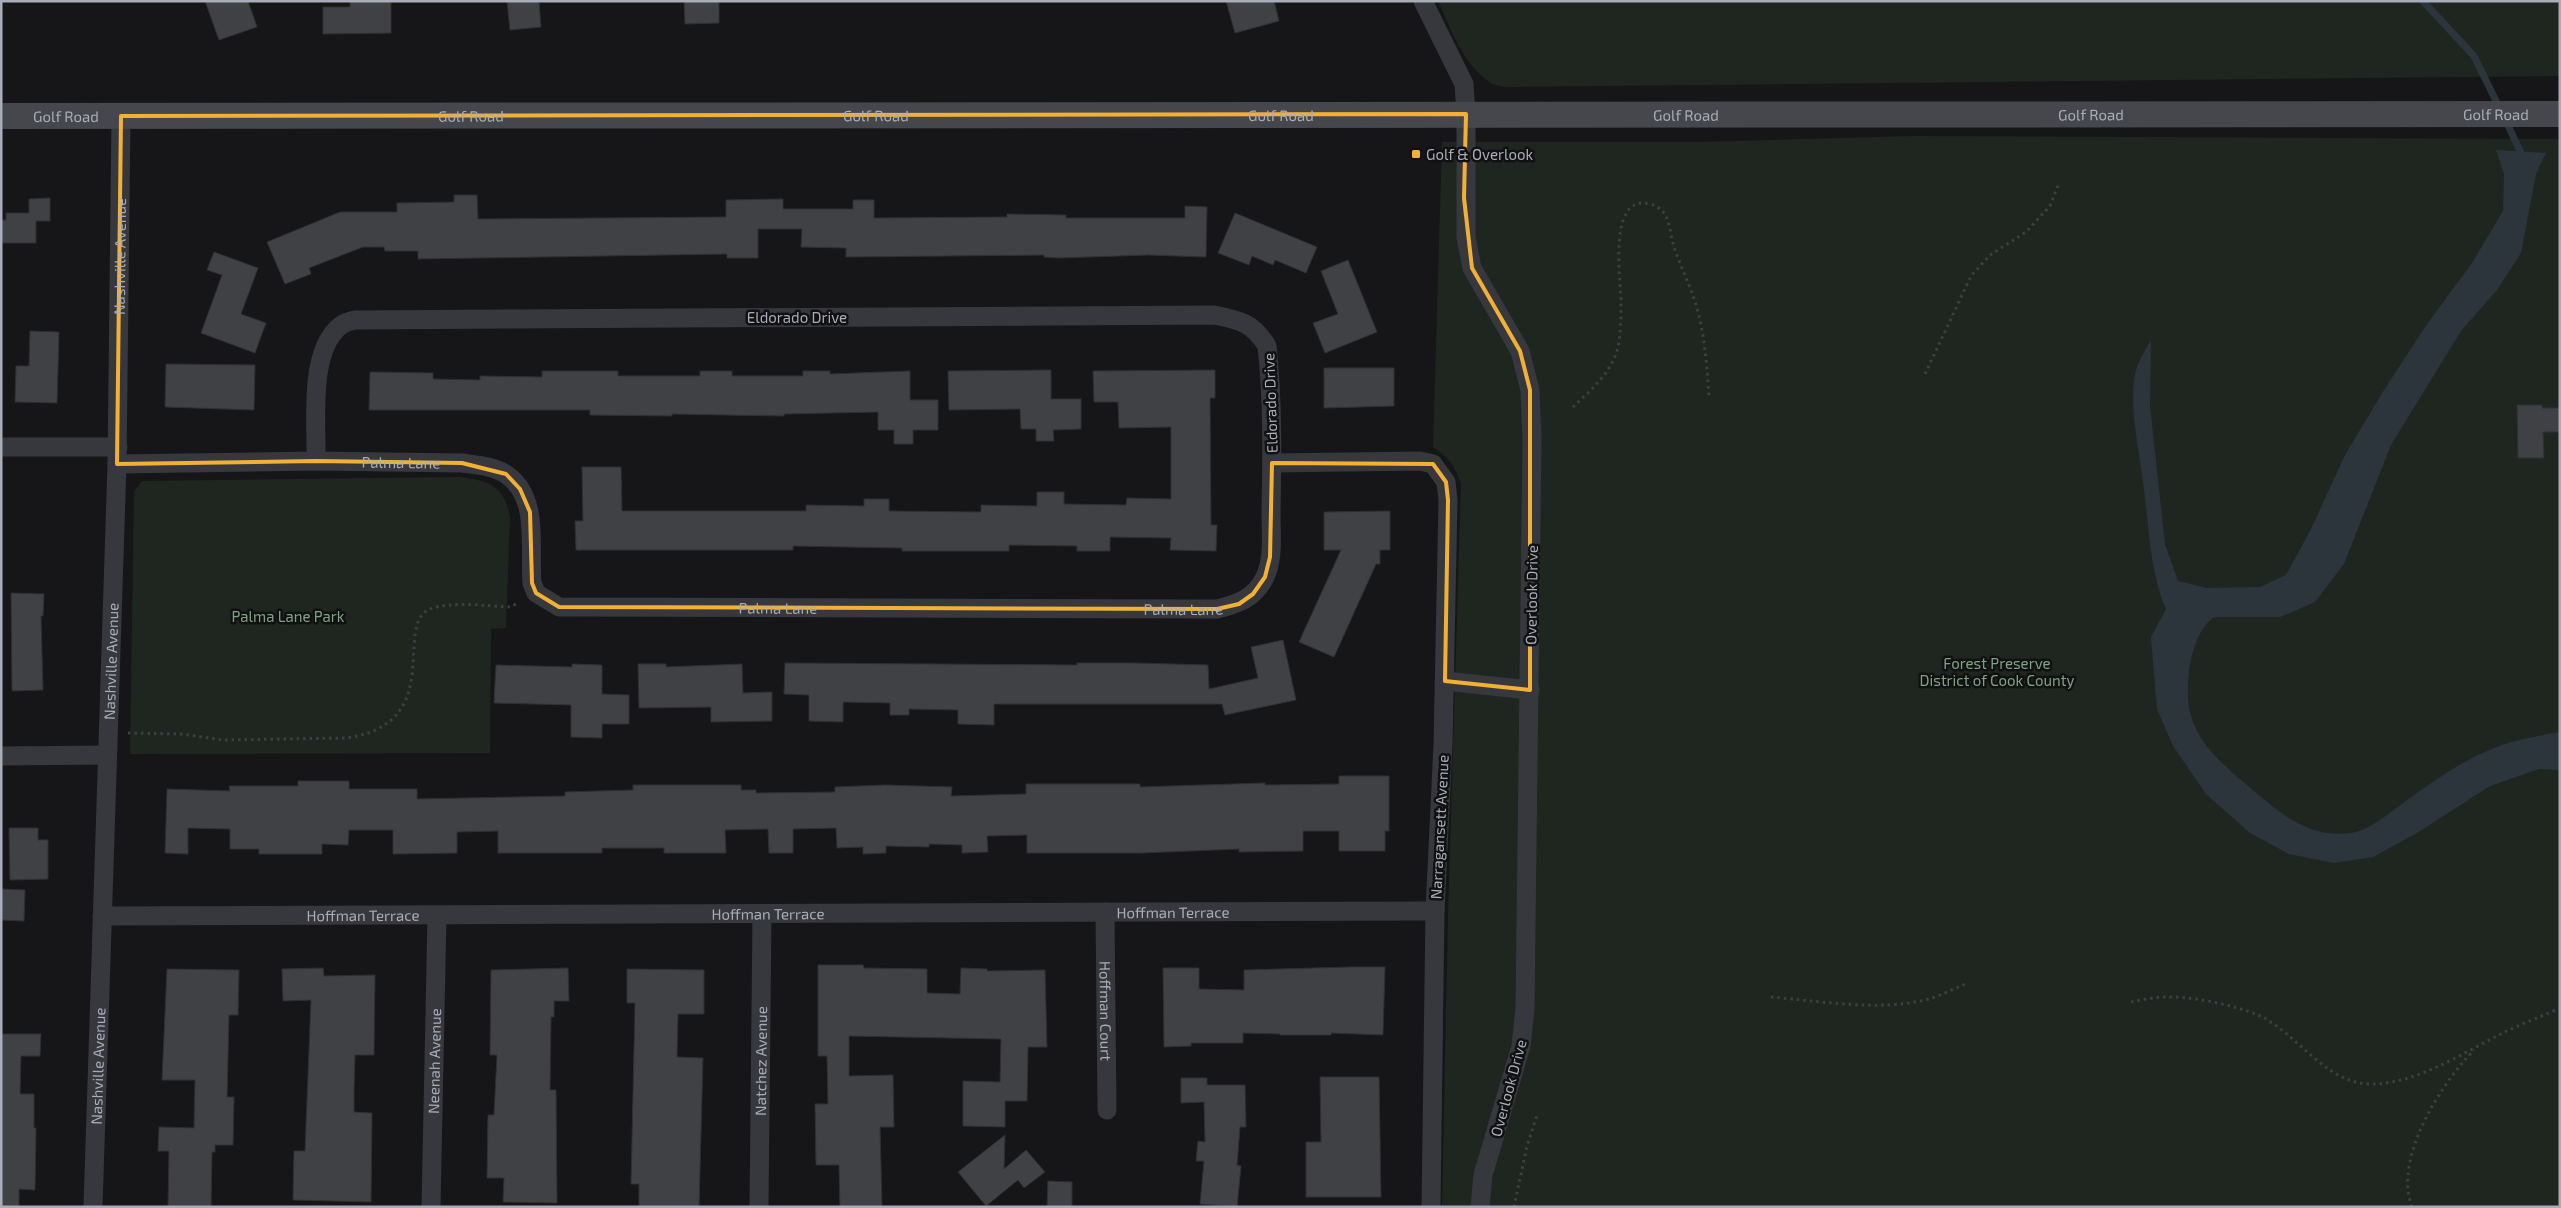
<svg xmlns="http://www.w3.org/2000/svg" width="2561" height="1208" viewBox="0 0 2561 1208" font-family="'Exo 2',sans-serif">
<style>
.green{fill:#1e261f}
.water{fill:#2c353c}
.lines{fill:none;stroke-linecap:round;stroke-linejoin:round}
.stream{stroke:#2c353c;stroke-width:7}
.building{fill:#404145;stroke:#303034}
.path{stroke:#3d3f44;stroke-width:3;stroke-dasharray:2.5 4;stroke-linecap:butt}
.street{stroke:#37383d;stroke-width:19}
.secondary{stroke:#45474d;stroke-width:26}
.marked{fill:none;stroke:#f2b134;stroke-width:4;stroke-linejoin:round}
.poi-dot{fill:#f2b134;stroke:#111113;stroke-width:2}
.labels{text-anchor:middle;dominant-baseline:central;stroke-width:5;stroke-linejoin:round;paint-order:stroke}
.street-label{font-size:15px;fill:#a8adb8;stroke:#111113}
.poi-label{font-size:15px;fill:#a8adb8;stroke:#111113;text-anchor:start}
.park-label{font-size:15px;fill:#7fa381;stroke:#111113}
</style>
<rect width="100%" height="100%" fill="#161618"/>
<g class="green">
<path d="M1438,1H2560V76L1506,87C1500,86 1492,85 1488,81C1463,63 1450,28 1438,1Z"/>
<path d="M1912,136L2560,139V1207H1442L1448,914L1461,484C1455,466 1449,458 1433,447L1442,142H1695Z"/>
<path d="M458,477C488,480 504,485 510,517L506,628L491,629L490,753L130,754L134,492L142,481Z"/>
</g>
<path class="water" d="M2496,150L2546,153L2536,174L2521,253L2497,290L2461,331L2391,445L2344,564L2315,602L2280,617H2214C2192,633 2187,672 2188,697C2189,733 2215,758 2241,780C2266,801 2295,829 2328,833C2334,834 2344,834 2351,833C2371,830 2390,812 2406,801C2428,785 2452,768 2476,756C2503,742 2530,737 2560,732V770L2539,769L2490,786L2417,833L2373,857L2334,863L2289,854L2250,833L2206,794L2173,746L2157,709L2151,637L2166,609C2149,570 2149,524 2143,482C2139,449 2127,399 2137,367C2140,358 2146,349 2151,340L2150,406L2165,544L2178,581L2207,588L2260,587L2286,575L2311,529L2345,455L2384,390L2425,327L2472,263L2503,211L2504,174Z"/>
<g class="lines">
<g class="stream">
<polyline points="2423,1 2474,56 2499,107"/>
<polyline points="2505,119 2522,155 2522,160"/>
</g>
</g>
<g class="building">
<polygon points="205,1 248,1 257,27 219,40"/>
<polygon points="350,1 391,1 391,33 323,34 323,7 350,7"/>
<polygon points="507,1 539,1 541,27 510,30"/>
<polygon points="684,1 719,1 719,23 685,24"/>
<polygon points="1226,1 1274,1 1279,21 1235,33"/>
<polygon points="454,195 477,195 478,219 726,217 726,200 783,199 783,209 853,209 853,200 874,200 874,218 1007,217 1007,214 1066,215 1066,218 1185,218 1185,206 1207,207 1206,257 1148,255 1058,258 1044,257 1044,255 846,257 846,248 801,247 802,229 758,229 758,258 727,258 727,254 418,259 418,251 385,251 384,247 363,247 309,268 311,274 285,284 267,242 340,212 397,212 397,203 454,202"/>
<polygon points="50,198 50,221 36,221 36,243 1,243 1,220 6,220 6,213 29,213 29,199"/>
<polygon points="1235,213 1317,247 1306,273 1275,260 1273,265 1252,256 1249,265 1218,253"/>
<polygon points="214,252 258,268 241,314 266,323 255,353 201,333 222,275 207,270"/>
<polygon points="1348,260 1377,332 1325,353 1313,323 1338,314 1321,271"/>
<polygon points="30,331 59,332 57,403 15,402 16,366 29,366"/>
<polygon points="166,364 255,365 254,410 165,407"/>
<polygon points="1324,368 1394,368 1394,406 1324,408"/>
<polygon points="1051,370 1051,399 1081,399 1081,429 1053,430 1054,441 1036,441 1036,429 1021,429 1020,409 949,410 948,371"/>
<polygon points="1215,370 1215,398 1210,398 1211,525 1217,525 1216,551 1170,550 1171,538 1110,537 1110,551 1077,551 1077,546 1009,545 1009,551 902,551 902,548 793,546 793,550 576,550 575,521 583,521 582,467 621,467 622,511 806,511 806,505 864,506 864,499 889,499 889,511 981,512 981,505 1037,506 1037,492 1064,492 1064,504 1126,505 1127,498 1171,499 1171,427 1119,428 1118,402 1094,402 1093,371"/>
<polygon points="542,371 618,371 618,376 700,376 700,371 732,371 732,376 803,376 803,371 830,371 830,374 910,371 910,400 938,400 938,430 913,430 913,444 894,444 894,430 878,430 878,412 784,414 784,416 672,414 672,416 590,415 590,410 369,410 370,372 433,373 433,379 480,380 480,376 542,377"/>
<polygon points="2517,405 2542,405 2542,408 2560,408 2560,432 2543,432 2544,458 2518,458"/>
<polygon points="1390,511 1390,550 1380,550 1380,564 1376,564 1334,657 1299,642 1341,550 1324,550 1324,512"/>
<polygon points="11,593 44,594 43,616 41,616 43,690 12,691"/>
<polygon points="1283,640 1296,700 1225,715 1222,704 994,704 994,725 958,724 958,710 909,709 909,715 890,715 890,703 843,702 843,722 809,721 809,695 784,694 785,663 1077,665 1077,663 1135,663 1208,665 1209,689 1258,678 1251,647"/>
<polygon points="572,664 602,665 602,694 629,695 629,724 602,724 602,738 571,737 571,705 494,703 496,665 572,667"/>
<polygon points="638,664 666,664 666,667 742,664 743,693 772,692 772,721 711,722 711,707 639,708"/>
<polygon points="1339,776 1389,776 1389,831 1385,831 1385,851 1339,851 1339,831 1303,831 1303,851 1239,852 1239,849 1141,853 1027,853 1027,835 987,836 988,852 962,853 962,845 929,844 929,847 886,846 886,853 863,854 863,847 837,848 836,828 793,829 793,853 769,853 768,829 725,830 726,853 664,853 664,848 602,848 602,853 498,853 498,831 457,832 457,853 393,854 393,830 349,830 348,845 322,844 322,854 259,854 259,849 230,849 230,829 188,828 188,854 165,853 167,789 230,791 229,786 298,786 298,781 349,781 349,789 417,789 417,799 565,796 565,792 633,790 633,785 741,785 741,790 756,790 756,793 835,792 835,787 885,785 952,787 951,796 1026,794 1026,784 1140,784 1140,787 1265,783 1265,785 1339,784"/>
<polygon points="9,828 38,828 38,840 48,840 48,879 10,880"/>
<polygon points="1,889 25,890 24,921 1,920"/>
<polygon points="818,965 863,965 864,968 927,969 927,993 960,994 961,968 987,969 987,971 1045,970 1047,1047 1028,1047 1027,1101 1005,1101 1005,1127 963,1126 963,1081 1000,1082 1001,1039 849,1036 849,1076 893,1075 894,1127 880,1127 882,1207 840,1207 839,1165 816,1165 815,1104 828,1104 827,1056 818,1056"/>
<polygon points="1350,967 1385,967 1383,1035 1331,1033 1331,1035 1280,1035 1280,1034 1243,1033 1243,1043 1191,1043 1191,1046 1164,1047 1163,968 1199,968 1199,989 1244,990 1244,970"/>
<polygon points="323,968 324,976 375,975 374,1055 355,1055 354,1090 354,1112 372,1113 371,1202 293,1200 294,1151 305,1151 311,1000 283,1001 282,969"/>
<polygon points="568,968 569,1001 554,1001 554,1017 551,1017 550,1090 556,1090 557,1203 503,1202 504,1178 487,1178 488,1115 494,1115 497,1055 490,1055 491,970"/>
<polygon points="167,969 239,970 238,1015 229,1015 227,1097 234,1097 233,1145 215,1145 215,1152 212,1152 211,1207 168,1207 169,1151 158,1151 159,1127 194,1128 195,1080 162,1080"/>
<polygon points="627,969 704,970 704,1014 678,1014 677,1057 703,1058 699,1207 639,1207 639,1184 631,1184 635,1003 627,1003"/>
<polygon points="1,1034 41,1034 40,1056 21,1056 20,1094 34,1094 34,1128 36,1128 35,1190 19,1189 19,1207 1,1207"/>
<polygon points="1320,1077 1379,1077 1381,1197 1306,1197 1306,1142 1321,1142"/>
<polygon points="1181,1078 1207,1078 1207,1085 1245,1085 1246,1127 1240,1127 1237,1165 1241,1166 1237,1207 1200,1204 1204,1161 1196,1161 1198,1141 1205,1142 1204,1102 1181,1103"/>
<polygon points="1005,1135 1004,1169 1026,1150 1045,1172 1024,1188 1018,1180 986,1206 958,1172"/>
<polygon points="1048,1181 1072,1182 1072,1207 1047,1207"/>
</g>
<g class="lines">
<g class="path">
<polyline points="1925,374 1971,276 1990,255 2026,232 2050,206 2059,183"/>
<path d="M1573,407C1590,391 1609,375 1617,351C1621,336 1621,317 1621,302C1621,280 1607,193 1650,204C1671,209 1669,231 1674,247C1681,268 1691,287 1697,308C1705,337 1707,368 1709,398"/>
<path d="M128,733L182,734L223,740L347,738C448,723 392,625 430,609C450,601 487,606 510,607L518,603"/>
<path d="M1771,997C1820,1001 1880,1012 1929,999C1942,995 1955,988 1968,983"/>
<path d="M2131,1002C2142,1000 2154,997 2165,997C2191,996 2234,1005 2258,1015C2298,1033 2326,1086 2374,1084C2422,1082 2465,1051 2507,1031C2524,1023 2542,1016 2560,1008"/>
<polyline points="1514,1207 1527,1146 1537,1115"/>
<path d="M2412,1207C2393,1158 2441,1084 2474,1050"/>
</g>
<g class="street">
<polyline points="1423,1 1464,84 1466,114 1466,237 1472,268 1520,351 1530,390 1532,440 1525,1008 1521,1046 1483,1175 1480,1207"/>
<polyline points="1,447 118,447"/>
<polyline points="1272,463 1420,461 1433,464 1446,482 1448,500 1443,745 1435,911 1431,1207"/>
<path id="s1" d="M117,464L316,461L462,463C476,465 495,466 507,475C540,498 529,548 532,583L536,593L559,607L1217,609C1238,604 1255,598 1265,577C1274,558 1271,533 1271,513C1272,457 1273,401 1267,346C1253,323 1240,320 1214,315L355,320C350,321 344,323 340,326C308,352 317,423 316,461"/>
<polyline points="1445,681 1530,690"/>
<polyline points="1,756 107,755"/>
<path id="s2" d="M1105,912L1107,1110"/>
<path id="s3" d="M102,916L1435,911"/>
<path id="s4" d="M93,1207L117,464L121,116"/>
<path id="s5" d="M431,1207L437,915"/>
<path id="s6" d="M759,1207L762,914"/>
</g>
<path class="secondary" id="s7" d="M1,116L2560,114"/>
</g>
<path class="marked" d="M1466,114L1464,198L1472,268L1520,351L1530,390V690L1445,681L1448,500L1446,482L1433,464L1272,463L1270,557L1265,577L1253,594L1239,604L1217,609L559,607L536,593L532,583L530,512L520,489L506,474L462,463L316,461L117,464L121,116Z"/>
<rect class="poi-dot" x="1411" y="149" width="10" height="10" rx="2.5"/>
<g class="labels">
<g class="street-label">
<text stroke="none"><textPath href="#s7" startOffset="2090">Golf Road</textPath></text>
<text stroke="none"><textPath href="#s7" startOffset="1280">Golf Road</textPath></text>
<text stroke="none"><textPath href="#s7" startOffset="1685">Golf Road</textPath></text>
<text stroke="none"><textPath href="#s7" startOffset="2495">Golf Road</textPath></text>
<text stroke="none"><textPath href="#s7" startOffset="875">Golf Road</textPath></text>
<text stroke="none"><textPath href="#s7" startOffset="65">Golf Road</textPath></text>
<text stroke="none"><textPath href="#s7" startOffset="470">Golf Road</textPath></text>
<text stroke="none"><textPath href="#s4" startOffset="951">Nashville Avenue</textPath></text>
<text x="797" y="317">Eldorado Drive</text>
<text transform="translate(1270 403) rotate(-92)">Eldorado Drive</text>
<text stroke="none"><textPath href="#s1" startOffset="284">Palma Lane</textPath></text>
<text transform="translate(1531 595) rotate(-89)">Overlook Drive</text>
<text stroke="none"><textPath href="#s1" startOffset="1169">Palma Lane</textPath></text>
<text stroke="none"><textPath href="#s1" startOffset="764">Palma Lane</textPath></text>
<text stroke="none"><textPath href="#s4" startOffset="546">Nashville Avenue</textPath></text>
<text transform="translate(1439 827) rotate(-87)">Narragansett Avenue</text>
<text stroke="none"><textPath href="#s3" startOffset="1071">Hoffman Terrace</textPath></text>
<text stroke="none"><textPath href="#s3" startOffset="666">Hoffman Terrace</textPath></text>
<text stroke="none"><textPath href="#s3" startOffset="261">Hoffman Terrace</textPath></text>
<text stroke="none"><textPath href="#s2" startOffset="99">Hoffman Court</textPath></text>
<text stroke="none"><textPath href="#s6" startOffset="146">Natchez Avenue</textPath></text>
<text stroke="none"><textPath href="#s5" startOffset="146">Neenah Avenue</textPath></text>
<text stroke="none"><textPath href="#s4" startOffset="141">Nashville Avenue</textPath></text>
<text transform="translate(1508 1088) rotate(-75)">Overlook Drive</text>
</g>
<g class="poi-label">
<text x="1426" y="154">Golf &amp; Overlook</text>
</g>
<g class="park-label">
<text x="288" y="616">Palma Lane Park</text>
<text x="1997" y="663">Forest Preserve<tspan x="1997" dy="17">District of Cook County</tspan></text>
</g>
</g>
<rect width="2561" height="1208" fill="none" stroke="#a8adb8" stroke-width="5"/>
</svg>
